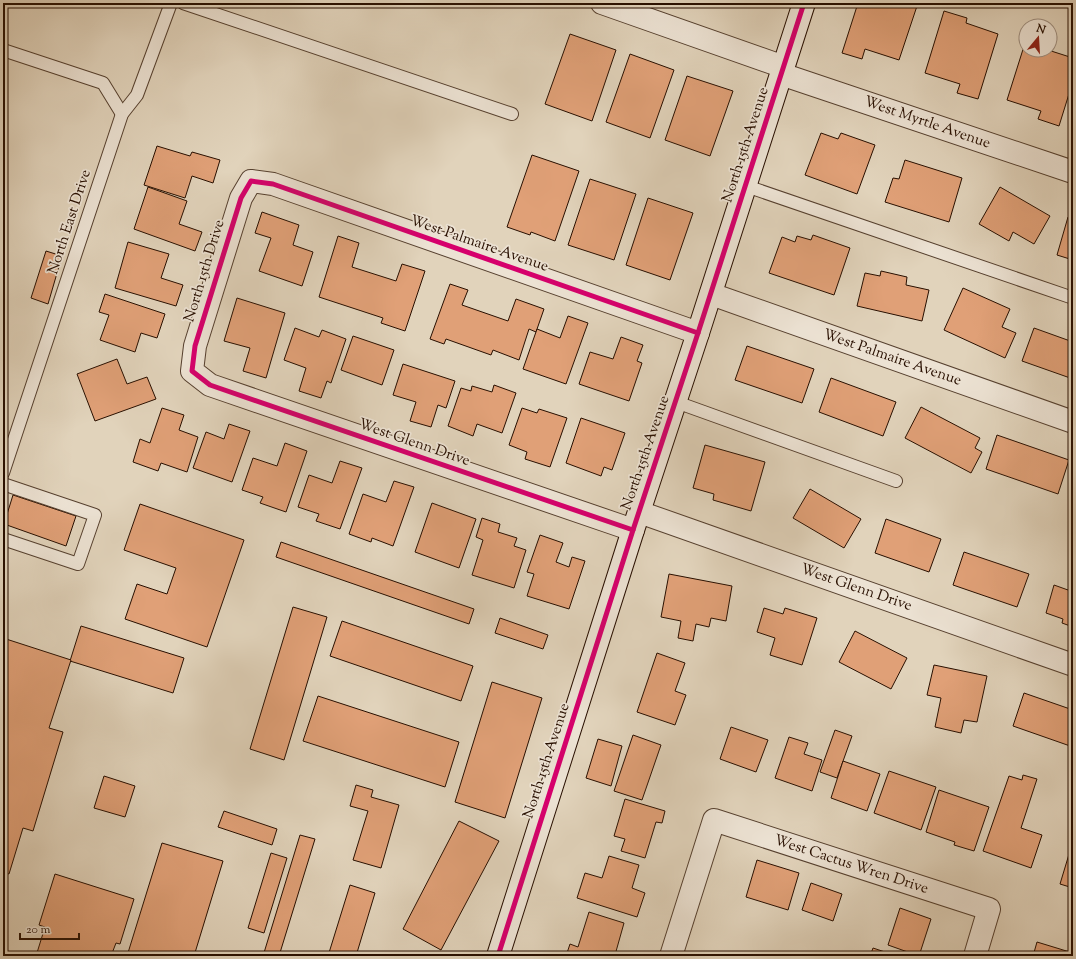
<svg xmlns="http://www.w3.org/2000/svg" width="1076" height="959" viewBox="0 0 1076 959" font-family="'Sorts Mill Goudy',serif">
<style>
.building{fill:#e0a077;stroke:#280f00}
.lines{fill:none;stroke-linecap:round;stroke-linejoin:round}
.lane-casing{stroke:#56402f;stroke-width:14}
.street-casing{stroke:#56402f;stroke-width:24}
.secondary-casing{stroke:#280f00;stroke-width:24}
.lane{stroke:#ece2d3;stroke-width:12}
.street{stroke:#ece2d3;stroke-width:22}
.secondary{stroke:#ece2d3;stroke-width:22}
.cycleway-casing{stroke:#ece2d3;stroke-width:8}
.cycleway{stroke:#d6006c;stroke-width:5}
.labels{text-anchor:middle;dominant-baseline:central;stroke-width:3.5;stroke-linejoin:round;paint-order:stroke}
.street-label{font-size:15px;fill:#280f00;stroke:#ece2d3}
</style>
<rect width="100%" height="100%" fill="#e1d3bb"/>
<filter id="stains"><feTurbulence type="fractalNoise" baseFrequency=".005" numOctaves="4"/><feColorMatrix values="0 0 0 0 .2 0 0 0 0 .09 0 0 0 0 .02 0 0 0 .5 -.17"/></filter>
<radialGradient id="worn" r=".72"><stop offset=".6" stop-color="#630" stop-opacity="0"/><stop offset="1" stop-color="#630" stop-opacity=".3"/></radialGradient>
<g class="building">
<polygon points="858,3 918,3 899,60 865,49 862,59 842,53"/>
<polygon points="944,11 967,18 966,23 998,34 978,99 957,93 960,84 925,73"/>
<polygon points="570,34 616,50 592,121 545,104"/>
<polygon points="1025,43 1026,50 1048,50 1073,58 1073,81 1059,126 1038,119 1041,111 1007,100"/>
<polygon points="630,54 674,70 650,138 606,122"/>
<polygon points="687,76 733,91 710,156 665,140"/>
<polygon points="821,133 838,139 841,133 875,145 857,194 805,175"/>
<polygon points="157,146 190,156 192,152 220,160 213,183 192,176 185,198 144,185"/>
<polygon points="532,155 579,171 555,241 531,232 530,235 507,227"/>
<polygon points="905,160 962,178 949,222 885,202 893,178 899,179"/>
<polygon points="590,179 636,194 614,260 568,245"/>
<polygon points="148,187 187,201 179,224 202,232 195,251 134,229"/>
<polygon points="1000,187 1050,216 1034,244 1013,232 1009,241 979,224"/>
<polygon points="648,198 693,213 670,280 626,265"/>
<polygon points="262,212 299,225 293,245 313,252 302,286 259,271 271,238 255,233"/>
<polygon points="1068,217 1073,218 1073,260 1057,255"/>
<polygon points="813,235 850,248 834,295 769,273 782,237 795,242 797,236 811,240"/>
<polygon points="338,236 359,243 352,267 396,281 402,264 425,271 405,331 381,323 383,318 319,297"/>
<polygon points="128,242 169,254 161,278 183,285 176,306 115,288"/>
<polygon points="46,251 62,256 48,304 31,298"/>
<polygon points="881,271 907,277 906,285 929,290 922,321 857,306 865,273 880,276"/>
<polygon points="450,284 468,290 462,305 508,321 516,299 544,309 536,332 529,329 519,360 493,350 491,355 446,339 444,344 430,339"/>
<polygon points="963,288 1010,309 1002,327 1016,333 1005,358 944,330"/>
<polygon points="105,294 165,314 157,338 141,333 135,352 100,340 109,315 99,312"/>
<polygon points="237,298 285,313 266,378 243,371 250,348 224,341"/>
<polygon points="568,316 588,323 566,384 523,369 537,329 560,338"/>
<polygon points="295,328 319,337 322,330 346,339 331,383 327,381 321,398 299,391 306,368 284,360"/>
<polygon points="1034,328 1073,342 1073,379 1022,361"/>
<polygon points="353,336 394,350 382,385 341,370"/>
<polygon points="621,337 643,345 637,361 642,363 629,401 579,384 590,352 613,359"/>
<polygon points="747,346 814,369 802,403 735,380"/>
<polygon points="117,359 127,384 147,377 156,399 95,421 77,374"/>
<polygon points="403,364 455,381 446,408 438,405 431,427 410,421 416,402 393,395"/>
<polygon points="831,378 896,402 883,436 819,412"/>
<polygon points="494,385 516,393 502,433 477,424 473,436 448,426 461,388 471,391 472,386 492,392"/>
<polygon points="921,407 980,438 975,448 982,452 971,473 905,438"/>
<polygon points="162,408 184,415 179,430 198,437 187,472 161,463 158,471 133,462 140,439 150,443"/>
<polygon points="522,408 537,413 539,409 567,418 550,467 525,459 527,452 509,445"/>
<polygon points="581,418 625,433 612,470 604,467 601,476 566,463"/>
<polygon points="229,424 250,431 232,482 193,468 206,432 224,439"/>
<polygon points="997,435 1069,460 1058,494 986,469"/>
<polygon points="285,443 307,451 286,512 260,503 263,497 242,490 253,458 277,466"/>
<polygon points="705,445 765,462 751,511 713,500 714,494 693,488"/>
<polygon points="340,461 362,468 340,529 316,521 319,514 298,507 309,475 332,483"/>
<polygon points="394,481 414,487 393,546 372,538 371,542 349,534 363,494 386,502"/>
<polygon points="810,489 861,519 844,548 793,518"/>
<polygon points="13,495 76,516 66,546 4,524"/>
<polygon points="432,503 476,519 459,568 415,552"/>
<polygon points="140,504 244,540 207,647 125,619 137,584 167,594 176,568 124,550"/>
<polygon points="482,518 500,524 498,532 517,538 514,546 526,550 514,588 472,575 483,540 476,537"/>
<polygon points="886,519 941,539 929,572 875,553"/>
<polygon points="540,535 563,543 556,562 569,567 572,557 585,561 569,609 527,596 534,574 527,572"/>
<polygon points="281,542 474,609 469,624 276,557"/>
<polygon points="964,552 1029,574 1017,607 953,585"/>
<polygon points="669,574 732,586 726,621 711,618 709,627 696,624 693,641 678,638 681,621 661,617"/>
<polygon points="1073,576 1073,627 1062,623 1063,619 1046,613 1054,585 1068,590"/>
<polygon points="293,607 327,617 284,760 250,749"/>
<polygon points="764,608 783,614 785,608 817,618 802,665 770,655 775,638 757,632"/>
<polygon points="500,618 548,635 543,649 495,633"/>
<polygon points="342,621 473,666 461,701 330,656"/>
<polygon points="81,626 184,658 173,693 70,661"/>
<polygon points="855,631 907,658 891,689 839,662"/>
<polygon points="3,638 71,660 49,728 63,732 33,831 23,828 9,874 3,872 3,730 7,716 3,714"/>
<polygon points="657,653 685,663 675,691 686,695 675,725 637,712"/>
<polygon points="934,665 987,676 977,722 964,720 961,733 935,727 941,698 927,695"/>
<polygon points="492,682 542,698 505,818 455,802"/>
<polygon points="1024,693 1073,710 1073,747 1013,726"/>
<polygon points="318,696 459,742 445,787 303,741"/>
<polygon points="731,727 768,740 756,772 720,759"/>
<polygon points="835,730 852,736 837,778 820,772"/>
<polygon points="633,735 661,745 642,800 614,791"/>
<polygon points="789,737 808,743 804,754 822,760 812,791 775,778"/>
<polygon points="598,739 622,746 611,786 586,778"/>
<polygon points="843,761 880,774 867,811 831,798"/>
<polygon points="889,771 936,787 921,830 874,813"/>
<polygon points="1023,775 1037,779 1021,828 1042,835 1031,868 983,851 1009,776 1022,780"/>
<polygon points="104,776 135,786 125,817 94,808"/>
<polygon points="356,785 373,790 371,797 399,805 381,868 353,860 368,811 350,806"/>
<polygon points="939,790 989,807 974,851 954,845 955,842 926,832"/>
<polygon points="625,799 665,811 662,823 656,822 645,858 621,851 625,839 614,836"/>
<polygon points="224,811 277,829 272,845 218,827"/>
<polygon points="459,821 499,841 441,950 403,929"/>
<polygon points="300,835 315,839 279,956 263,956"/>
<polygon points="1073,841 1073,888 1060,884"/>
<polygon points="162,843 223,861 194,956 127,956"/>
<polygon points="271,853 287,858 264,933 248,928"/>
<polygon points="609,856 639,865 632,888 645,893 637,917 577,898 585,873 602,878"/>
<polygon points="757,860 799,873 788,910 746,897"/>
<polygon points="55,874 134,899 120,944 116,943 111,956 36,956 45,927 39,925"/>
<polygon points="811,883 842,894 833,921 802,910"/>
<polygon points="350,885 375,893 356,956 328,956"/>
<polygon points="900,908 931,919 919,956 888,945"/>
<polygon points="589,912 624,923 615,955 619,956 566,956 570,944 578,947"/>
<polygon points="1037,942 1073,953 1073,956 1033,956"/>
<polygon points="873,948 897,956 870,956"/>
</g>
<g class="lines">
<defs>
<g id="lane">
<polyline points="183,3 512,114"/>
<polyline points="3,50 103,83 122,114"/>
<polyline points="746,186 1073,298"/>
<polyline points="676,402 896,481"/>
<polyline points="3,473 122,114 137,95 171,3"/>
<polyline points="3,484 95,515 78,564 3,539"/>
</g>
<g id="street">
<polyline points="602,3 784,67"/>
<polyline points="781,74 1073,172"/>
<polyline points="711,294 1073,422"/>
<polyline points="639,512 1073,665"/>
<polyline points="633,530 210,385 192,371 195,346 241,198 251,181 273,184 698,333"/>
<polyline points="671,956 714,820 989,909 975,956"/>
</g>
<polyline id="secondary" points="498,956 633,530 698,333 804,3"/>
</defs>
<use href="#lane" class="lane-casing"/>
<use href="#street" class="street-casing"/>
<use href="#secondary" class="secondary-casing"/>
<use href="#lane" class="lane"/>
<use href="#street" class="street"/>
<use href="#secondary" class="secondary"/>
<defs>
<g id="cycleway">
<polyline points="633,530 210,385 192,371 195,346 241,198 251,181 273,184 698,333"/>
<polyline points="498,956 633,530 698,333 804,3"/>
</g>
</defs>
<use href="#cycleway" class="cycleway-casing"/>
<use href="#cycleway" class="cycleway"/>
</g>
<g class="labels">
<g class="street-label">
<text transform="translate(927 123) rotate(19)">West Myrtle Avenue</text>
<text transform="translate(746 145) rotate(-72)">North 15th Avenue</text>
<text transform="translate(70 222) rotate(-72)">North East Drive</text>
<text transform="translate(479 244) rotate(19)">West Palmaire Avenue</text>
<text transform="translate(205 271) rotate(-73)">North 15th Drive</text>
<text transform="translate(892 358) rotate(19)">West Palmaire Avenue</text>
<text transform="translate(414 443) rotate(19)">West Glenn Drive</text>
<text transform="translate(646 453) rotate(-71)">North 15th Avenue</text>
<text transform="translate(856 588) rotate(19)">West Glenn Drive</text>
<text transform="translate(547 761) rotate(-72)">North 15th Avenue</text>
<text transform="translate(851 865) rotate(18)">West Cactus Wren Drive</text>
</g>
</g>
<rect width="1076" height="959" fill="none" stroke="#e1d3bb" stroke-width="16"/>
<rect x="4" y="4" width="1068" height="951" fill="none" stroke="#280f00" stroke-width="2"/>
<rect x="8" y="8" width="1060" height="943" fill="none" stroke="#280f00"/>
<g transform="translate(1038 38) rotate(18)"><circle r="19" fill="#ece2d3" stroke="#9e8e7f"/>
<path d="M0-3L7 15L0 10L-7 15Z" fill="#8f2418"/>
<text y="-6" font-size="11" font-weight="bold" text-anchor="middle" fill="#280f00">N</text>
</g>
<path d="M20 933v6h59v-6" fill="none" stroke="#280f00" stroke-width="2"/>
<text x="26" y="933" font-size="12" fill="#280f00" stroke="#ece2d3" stroke-width="3" paint-order="stroke">20 m</text>
<rect width="100%" height="100%" filter="url(#stains)"/>
<rect width="100%" height="100%" fill="url(#worn)"/>
</svg>
